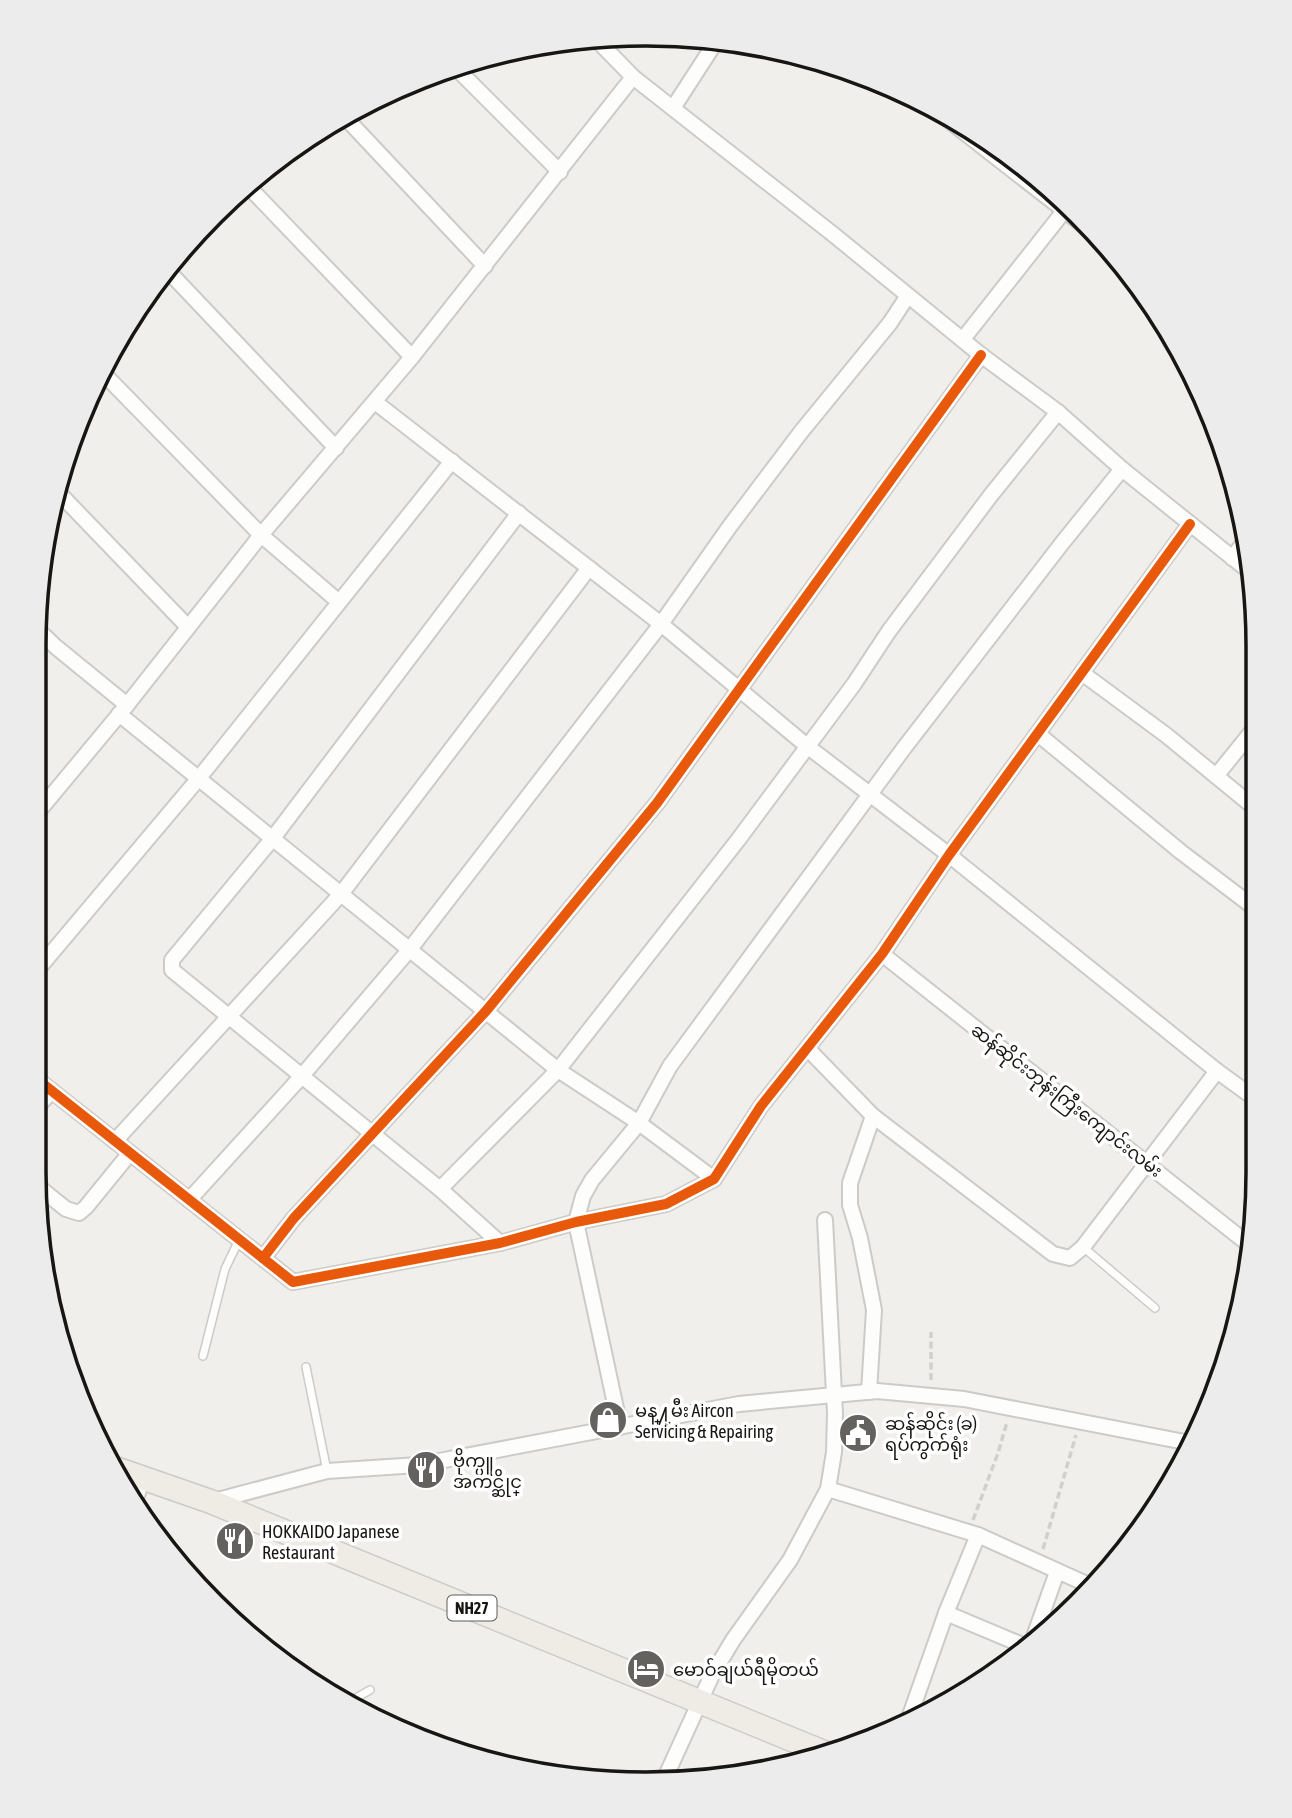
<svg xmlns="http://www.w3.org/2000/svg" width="1292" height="1818" viewBox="0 0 1292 1818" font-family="'Asap Condensed','Noto Sans Myanmar',sans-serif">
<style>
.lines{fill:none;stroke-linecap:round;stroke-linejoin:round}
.service-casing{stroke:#cccbc8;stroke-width:10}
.minor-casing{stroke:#cccbc8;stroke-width:18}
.primary-casing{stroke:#cccbc9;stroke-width:26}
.path{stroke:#d2d0cf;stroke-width:3.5;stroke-dasharray:7 3.5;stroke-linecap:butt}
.service{stroke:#fdfdfc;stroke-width:7}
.minor{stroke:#fdfdfc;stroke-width:14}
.primary{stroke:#eeece5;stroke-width:23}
.cycleway-casing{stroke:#fff;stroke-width:15}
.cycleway{stroke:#e8590c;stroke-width:10}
.labels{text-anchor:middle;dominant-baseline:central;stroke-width:7;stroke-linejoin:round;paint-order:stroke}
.shield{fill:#fff;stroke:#5d5c5a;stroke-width:2}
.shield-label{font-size:16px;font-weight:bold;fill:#171613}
.street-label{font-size:18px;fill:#171613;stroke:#fff}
.poi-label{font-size:18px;fill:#171613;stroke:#fff;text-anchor:start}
.rim{fill:none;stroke:#171613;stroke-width:3.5}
</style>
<rect width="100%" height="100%" fill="#f1efeb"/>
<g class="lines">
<defs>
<g id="service">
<polyline points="1083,1247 1155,1308"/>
<polyline points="203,1356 225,1269 239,1240"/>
<polyline points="306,1367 327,1471"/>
<polyline points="347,1703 370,1690"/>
</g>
<g id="minor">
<polyline points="595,38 633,77 834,235 981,355 1058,412 1122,469 1254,575"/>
<polyline points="453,65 560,172"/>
<polyline points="924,101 1110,246"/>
<polyline points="673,108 717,40"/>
<polyline points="342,114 485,266"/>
<polyline points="245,183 412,357"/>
<polyline points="170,273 336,448"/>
<polyline points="963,339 1068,206"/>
<polyline points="103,373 261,535 339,602"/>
<polyline points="375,402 661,624 807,746 949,855 1217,1071 1257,1100"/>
<polyline points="58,492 188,627"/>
<polyline points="1232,558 1246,540"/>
<polyline points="35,627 56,647 127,705"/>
<polyline points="1082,673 1166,735 1255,808"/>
<polyline points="119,714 558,1070 639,1123 714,1179"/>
<polyline points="1038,734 1181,852 1256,909"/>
<polyline points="1216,776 1254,729"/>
<polyline points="33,818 127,705 261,535 412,357 633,77"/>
<polyline points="882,954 1252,1247"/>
<polyline points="33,975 199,778 452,461"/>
<polyline points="808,1049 873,1116 1053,1254 1070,1258 1083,1247 1217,1071"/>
<polyline points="33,1076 293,1282 500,1243 576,1222 666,1204 714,1179 761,1106 882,954 949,855 1190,524"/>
<polyline points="33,1111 52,1091"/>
<polyline points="115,1141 341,894 589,568"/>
<polyline points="35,1184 66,1209 79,1213 86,1207 130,1153"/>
<polyline points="440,1189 172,970 172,960 273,838 519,513"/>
<polyline points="189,1200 301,1077 410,949 661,624 730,526 801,432 890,323 907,297"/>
<polyline points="500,1243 440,1189 558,1070 738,840 854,684 889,631 991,495 1058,412"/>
<polyline points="263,1258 294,1218 486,1011 657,803 981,355"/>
<polyline points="869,1392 874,1310 860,1238 850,1205 850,1183 873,1116"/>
<polyline points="620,1427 576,1222 583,1196 592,1180 639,1123 670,1066 904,748 1063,542 1122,469"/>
<polyline points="828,1489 978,1535 1093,1587"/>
<polyline points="214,1501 327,1471 418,1465 739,1404 877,1391 964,1399 1195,1444"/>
<polyline points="134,1506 142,1479"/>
<polyline points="946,1613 1027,1647"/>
<polyline points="1031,1645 1057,1572"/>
<polyline points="908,1721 946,1613 978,1535"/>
<polyline points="665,1778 712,1675 733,1640 790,1560 828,1489 834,1452 835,1413 825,1220"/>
</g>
<polyline id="primary" points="117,1469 212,1502 825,1753"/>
</defs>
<use href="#service" class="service-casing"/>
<use href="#minor" class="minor-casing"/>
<use href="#primary" class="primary-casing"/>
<g class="path">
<polyline points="931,1380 931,1332"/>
<polyline points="973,1520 998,1453 1007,1422"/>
<polyline points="1043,1549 1076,1435"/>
</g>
<use href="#service" class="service"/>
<use href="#minor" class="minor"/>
<use href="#primary" class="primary"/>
<defs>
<g id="cycleway">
<polyline points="33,1076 293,1282 500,1243 576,1222 666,1204 714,1179 761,1106 882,954 949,855 1190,524"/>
<polyline points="263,1258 294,1218 486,1011 657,803 981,355"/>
</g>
</defs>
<use href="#cycleway" class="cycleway-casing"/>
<use href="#cycleway" class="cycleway"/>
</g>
<defs>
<symbol id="shop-disc" viewBox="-11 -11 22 22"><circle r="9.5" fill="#63625f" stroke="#fff"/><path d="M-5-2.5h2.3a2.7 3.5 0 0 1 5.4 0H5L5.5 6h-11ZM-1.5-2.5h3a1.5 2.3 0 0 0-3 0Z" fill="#fff"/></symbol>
<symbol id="civic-disc" viewBox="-11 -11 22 22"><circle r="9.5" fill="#63625f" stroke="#fff"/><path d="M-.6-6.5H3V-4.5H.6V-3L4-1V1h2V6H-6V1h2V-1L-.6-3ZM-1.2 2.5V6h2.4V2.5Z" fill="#fff"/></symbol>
<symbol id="restaurant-disc" viewBox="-11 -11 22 22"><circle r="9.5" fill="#63625f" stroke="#fff"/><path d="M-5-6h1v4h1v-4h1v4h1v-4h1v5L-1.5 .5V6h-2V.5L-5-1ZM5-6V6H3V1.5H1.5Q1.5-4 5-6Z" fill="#fff"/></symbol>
<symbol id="hotel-disc" viewBox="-11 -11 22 22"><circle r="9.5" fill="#63625f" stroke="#fff"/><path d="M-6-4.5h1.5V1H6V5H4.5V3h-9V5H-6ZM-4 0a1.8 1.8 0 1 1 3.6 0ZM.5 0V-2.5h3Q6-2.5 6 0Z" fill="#fff"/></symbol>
</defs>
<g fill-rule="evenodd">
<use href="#shop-disc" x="586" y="1398" width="44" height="44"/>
<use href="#civic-disc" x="836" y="1411" width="44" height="44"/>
<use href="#restaurant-disc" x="404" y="1448" width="44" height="44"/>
<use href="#restaurant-disc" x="213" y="1519" width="44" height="44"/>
<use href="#hotel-disc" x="624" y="1647" width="44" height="44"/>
</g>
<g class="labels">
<rect class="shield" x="447.5" y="1595.5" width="49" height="25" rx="5"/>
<g class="shield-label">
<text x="472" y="1608">NH27</text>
</g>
<g class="street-label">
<text transform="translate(1067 1100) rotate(38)">ဆန်ဆိုင်းဘုန်းကြီးကျောင်းလမ်း</text>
</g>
<g class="poi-label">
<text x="635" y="1410">မန္႔မီး Aircon<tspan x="635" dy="21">Servicing &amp; Repairing</tspan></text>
<text x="885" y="1423">ဆန်ဆိုင်း (ခ)<tspan x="885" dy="21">ရပ်ကွက်ရုံး</tspan></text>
<text x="453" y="1460">ဗိုက္ပူ<tspan x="453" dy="21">အကင္ဆိုင္</tspan></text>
<text x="262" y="1531">HOKKAIDO Japanese<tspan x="262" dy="21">Restaurant</tspan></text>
<text x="673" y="1669">မောဝ်ချယ်ရီမိုတယ်</text>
</g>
</g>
<path d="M0 0H1292V1818H0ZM646 46H646A600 600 0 0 1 1246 646V1172A600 600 0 0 1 646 1772H646A600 600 0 0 1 46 1172V646A600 600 0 0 1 646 46Z" fill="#ececec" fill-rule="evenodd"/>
<path class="rim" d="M646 46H646A600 600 0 0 1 1246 646V1172A600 600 0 0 1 646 1772H646A600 600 0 0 1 46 1172V646A600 600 0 0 1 646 46Z"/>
</svg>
